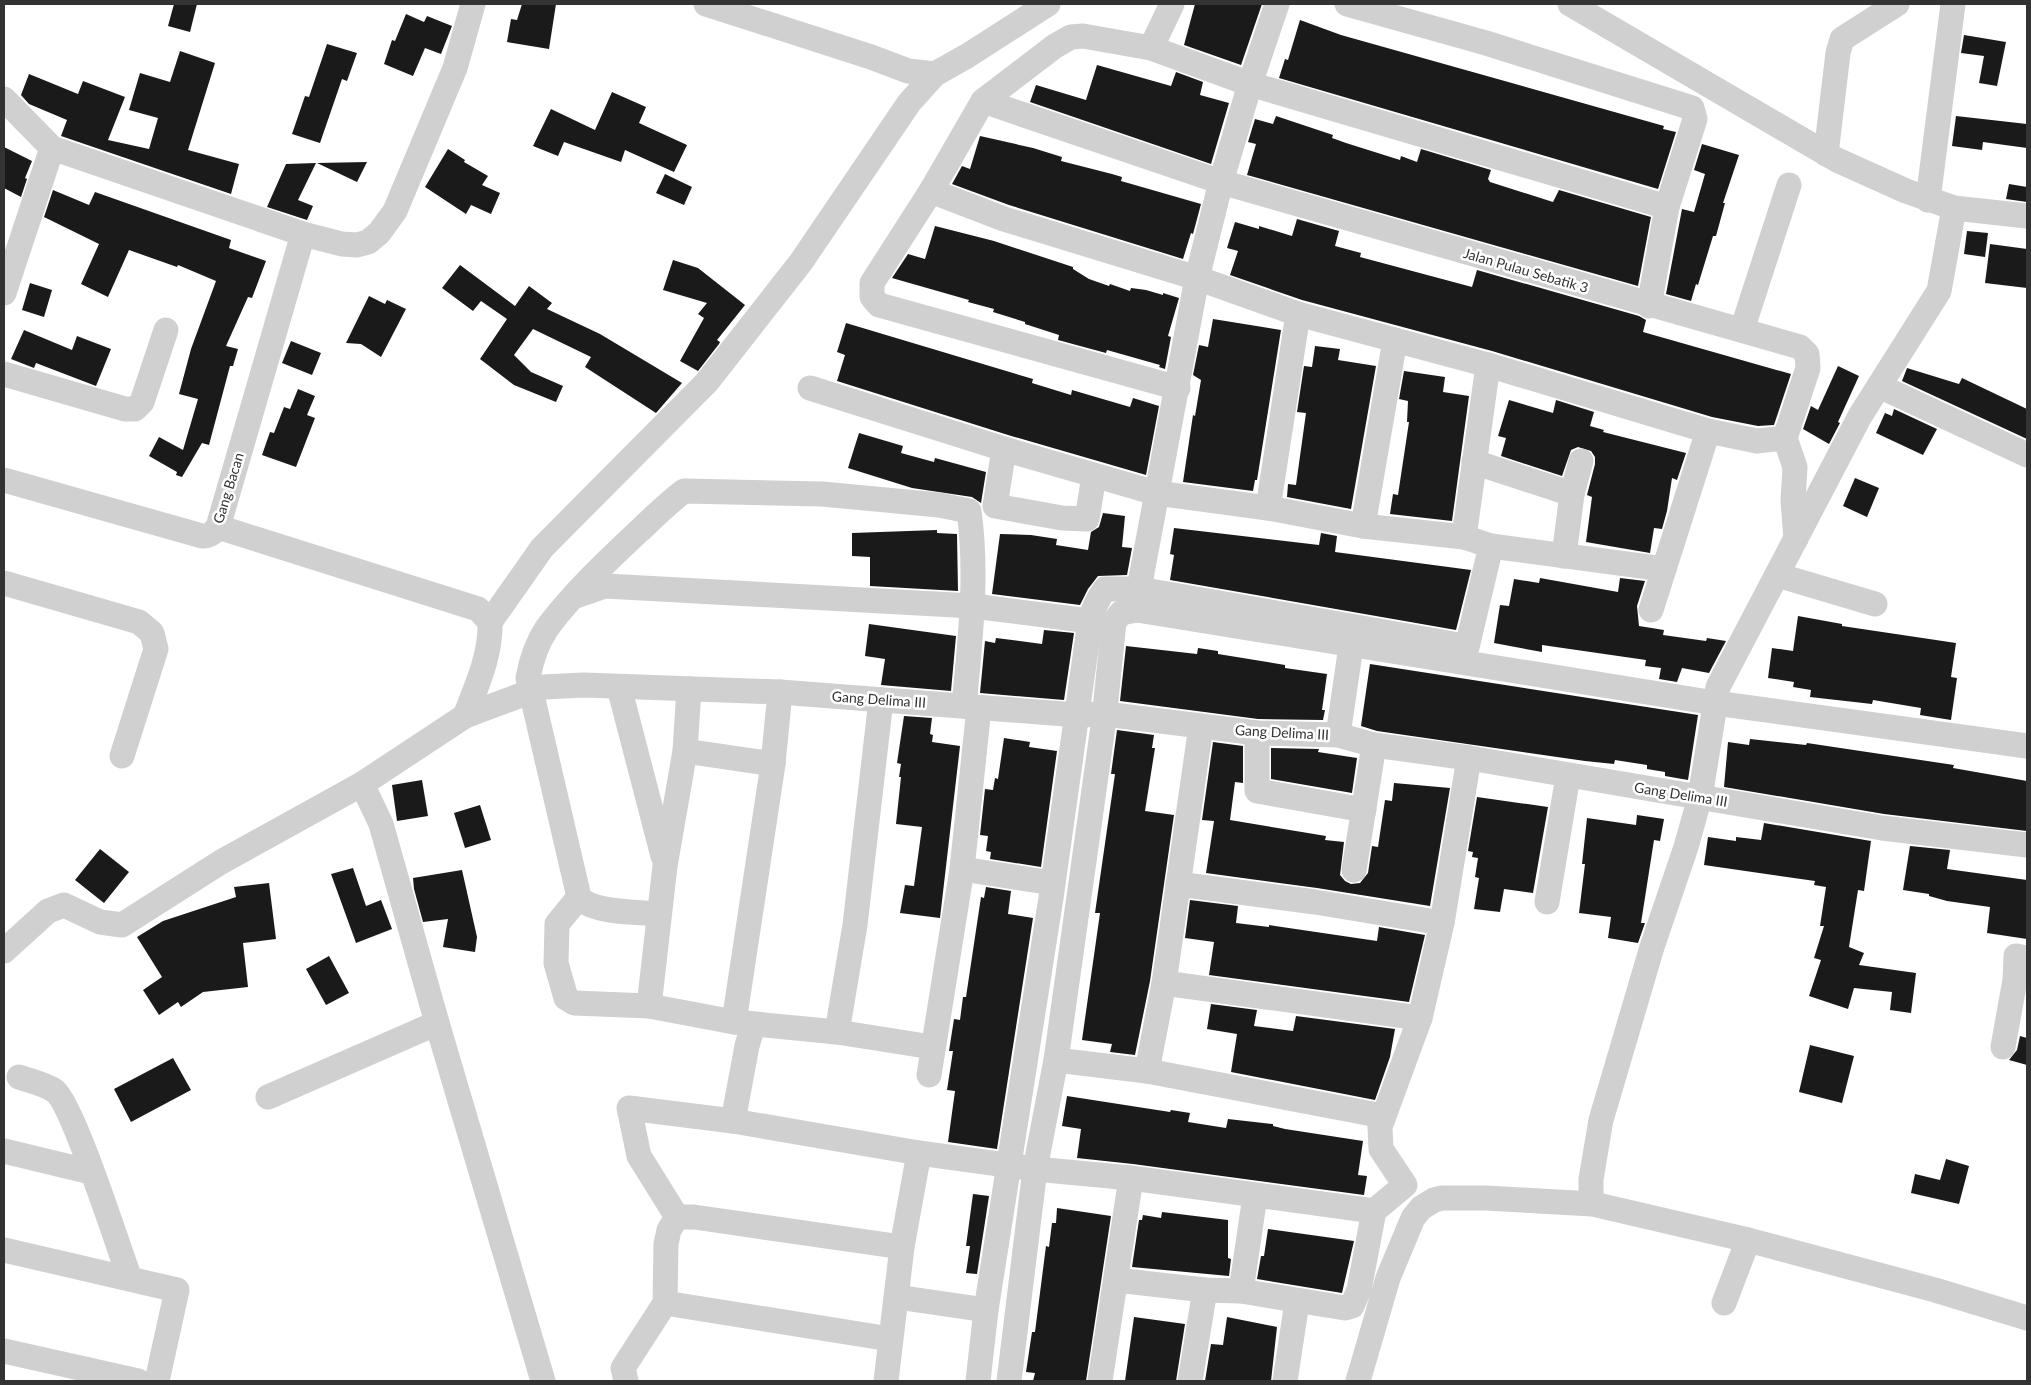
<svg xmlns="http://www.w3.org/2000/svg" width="2031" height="1385" viewBox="0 0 2031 1385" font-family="Lato,sans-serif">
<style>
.building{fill:#1a1a1a}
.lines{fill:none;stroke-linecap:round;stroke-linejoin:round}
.street{stroke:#d0d0d0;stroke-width:25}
.labels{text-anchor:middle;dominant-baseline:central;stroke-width:5;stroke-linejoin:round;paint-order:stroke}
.street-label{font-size:14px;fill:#333;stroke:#fff}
</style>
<rect width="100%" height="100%" fill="#fff"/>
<g class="building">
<polygon points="174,4 197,4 190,32 168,26"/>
<polygon points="522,4 556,4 549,49 507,42 511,19 517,20"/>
<polygon points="1195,4 1262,4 1241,65 1184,45"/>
<polygon points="406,14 424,22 427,16 452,26 441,54 425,48 413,76 384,64 392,40 395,41"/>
<polygon points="1300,20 1341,35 1664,126 1663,129 1676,132 1658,189 1279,78 1285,59 1288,60"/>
<polygon points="1964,35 2006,42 1997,86 1979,83 1984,56 1961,53"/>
<polygon points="327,44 357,53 347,81 342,79 320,143 292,134 305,96 309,97"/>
<polygon points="180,51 215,63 188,150 239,164 231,194 61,136 67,120 29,104 21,95 29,74 78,94 83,81 125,97 108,140 149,149 158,118 129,110 140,73 170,82"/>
<polygon points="1097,65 1171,86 1176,72 1203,82 1200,95 1229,103 1211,164 1030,102 1036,85 1086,100"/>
<polygon points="612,92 646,107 639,123 687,145 674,172 625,150 621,162 564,142 558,156 533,146 551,109 595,130"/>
<polygon points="1276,116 1333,135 1332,138 1346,143 1400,160 1401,156 1417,162 1421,149 1491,170 1488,179 1490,182 1553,202 1559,190 1651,217 1638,286 1247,175 1256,144 1248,142 1255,119 1273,124"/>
<polygon points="1956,116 2027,124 2027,148 1983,142 1982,150 1952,146"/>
<polygon points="980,136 1033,148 1062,157 1061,161 1112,174 1122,177 1121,181 1201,204 1193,234 1191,233 1183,259 1009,205 952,184 962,166 970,169"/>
<polygon points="1702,144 1739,155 1723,203 1725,203 1716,236 1713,236 1698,285 1696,284 1691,301 1666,294 1682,209 1694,212 1705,174 1694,170"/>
<polygon points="4,147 32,161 25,178 27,179 21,197 4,188"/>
<polygon points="448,149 465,160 464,162 488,176 482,185 500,193 491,214 471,205 466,214 425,187"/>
<polygon points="367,162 357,182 317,163"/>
<polygon points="316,163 298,200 313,206 307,220 267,207 286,164"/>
<polygon points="665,174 692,187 684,205 656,193"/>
<polygon points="2009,184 2027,187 2027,202 2006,199"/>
<polygon points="53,190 89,205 95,192 231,240 229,248 266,261 252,298 248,297 226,346 238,349 233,366 230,366 209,445 202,443 182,477 176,475 177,472 149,456 159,437 183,450 198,399 179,394 191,349 216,281 178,265 177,267 129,250 108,297 81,284 99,244 44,217"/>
<polygon points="1297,219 1339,231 1335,246 1361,253 1360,257 1472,287 1477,270 1639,316 1646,320 1643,332 1791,374 1774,425 1758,426 1712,417 1492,351 1302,300 1230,275 1238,251 1227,248 1235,222 1259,229 1259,226 1292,236"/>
<polygon points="935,226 994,241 1073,267 1073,269 1089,279 1109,286 1110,284 1130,291 1131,288 1146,290 1163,295 1163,293 1179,298 1168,336 1171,337 1165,369 1159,367 1160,365 1107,350 1106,353 1058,340 1059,335 1025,324 1025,322 993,312 994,309 968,302 969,300 892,278 908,254 925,259"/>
<polygon points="1967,231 1988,233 1985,257 1964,254"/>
<polygon points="1990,244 2027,249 2027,288 1985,283"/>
<polygon points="673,260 698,268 745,305 717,340 720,342 719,344 698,371 680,361 704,318 698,314 707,303 663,290"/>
<polygon points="460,265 515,306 529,286 552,303 547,309 600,334 682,383 656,413 585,367 591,357 533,329 514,355 531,372 563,386 556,402 514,385 480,359 507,319 481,301 473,311 442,288"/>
<polygon points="30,283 52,290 44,317 22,310"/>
<polygon points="369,296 385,304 387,300 406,309 381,357 361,344 346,343"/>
<polygon points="1213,319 1281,330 1257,480 1255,480 1253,491 1183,482 1193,415 1195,416 1201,380 1193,375 1199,345 1208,347"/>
<polygon points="846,323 1033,379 1032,383 1071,395 1072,390 1130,407 1133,398 1159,406 1146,475 1008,435 837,381 845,355 837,352"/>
<polygon points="24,330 72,350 77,336 111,349 96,386 36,363 34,368 11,359"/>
<polygon points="291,341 321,353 312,375 282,363"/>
<polygon points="1315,346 1340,349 1338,360 1376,366 1351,509 1287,497 1288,484 1296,485 1306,413 1297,412 1304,366 1312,367"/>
<polygon points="1838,366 1859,376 1838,422 1840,423 1829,444 1803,429 1811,406 1818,410"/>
<polygon points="1907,368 1959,384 1962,378 2027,409 2027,439 1902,381"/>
<polygon points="1404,371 1445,377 1443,392 1469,396 1452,521 1390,514 1393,494 1398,495 1409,422 1407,422 1408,401 1399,399"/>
<polygon points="298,389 315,396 307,415 315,418 296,467 262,455 270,432 274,433 284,407 290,409"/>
<polygon points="1509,400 1553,413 1556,400 1594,412 1590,426 1604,430 1603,432 1686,453 1677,480 1672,478 1667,511 1662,529 1654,528 1650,553 1586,542 1592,497 1587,495 1595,464 1595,457 1591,451 1578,447 1571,450 1562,476 1501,456 1506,438 1498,436"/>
<polygon points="1894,409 1937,429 1923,455 1876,433 1885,413 1892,416"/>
<polygon points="859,433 903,446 901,453 934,462 935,458 986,472 981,503 972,497 912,488 848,468"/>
<polygon points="1855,478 1879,488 1867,517 1843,506"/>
<polygon points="1103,513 1125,516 1122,547 1132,548 1127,575 1098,576 1088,589 1080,605 992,594 1000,534 1031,535 1057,539 1056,545 1088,550 1091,532 1099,527"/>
<polygon points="1174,528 1319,545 1321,533 1337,536 1335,552 1471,570 1456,630 1170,580 1174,555 1170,554"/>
<polygon points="937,530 937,533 957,534 958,591 870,586 870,557 852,556 852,533"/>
<polygon points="1540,578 1618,592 1620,578 1645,581 1637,606 1639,626 1664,630 1663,635 1706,641 1707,638 1726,641 1709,673 1682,668 1677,682 1659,679 1661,668 1645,666 1646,660 1542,645 1542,652 1494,643 1500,605 1509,606 1514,579 1539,583"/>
<polygon points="1798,616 1842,624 1842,626 1956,643 1951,677 1957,678 1951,720 1920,715 1921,708 1873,700 1872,704 1810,697 1811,690 1793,687 1794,682 1768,678 1772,648 1793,651"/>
<polygon points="869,624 956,636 951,691 881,685 885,659 865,656"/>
<polygon points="1044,630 1074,633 1064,700 980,693 985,641 995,643 996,638 1042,644"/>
<polygon points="1126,646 1197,654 1198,648 1218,651 1218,654 1285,665 1285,668 1327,674 1322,710 1325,710 1323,720 1258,719 1120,701"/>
<polygon points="1370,664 1698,715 1688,780 1665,776 1665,772 1647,769 1647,765 1615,760 1614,764 1585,761 1377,731 1361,726"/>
<polygon points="904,716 932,718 930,734 933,735 932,742 960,746 940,918 900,913 905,885 914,886 922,827 896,824 901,777 899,777 901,764 897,763"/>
<polygon points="1117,730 1154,735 1152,748 1155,748 1145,811 1174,815 1150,981 1135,1055 1110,1052 1112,1044 1082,1040 1100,913 1095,913 1115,774 1111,774"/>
<polygon points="1004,738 1030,742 1029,747 1057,751 1041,867 990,859 991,852 986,851 988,836 980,835 985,789 993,790 995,778 998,779"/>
<polygon points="1750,739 1806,745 1807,743 1954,765 1953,768 2027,781 2027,831 1884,814 1724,787 1728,742 1749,745"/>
<polygon points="1213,742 1243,746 1243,783 1235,782 1230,820 1326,836 1325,840 1344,842 1340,875 1345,881 1351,884 1360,883 1368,873 1372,846 1378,847 1385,800 1392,801 1394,783 1450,788 1430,906 1317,888 1206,873 1214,821 1202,820"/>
<polygon points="1271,748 1319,749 1318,752 1357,758 1352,793 1271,779"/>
<polygon points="422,780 428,816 397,821 392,785"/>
<polygon points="1477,797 1548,807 1533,893 1504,889 1500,912 1474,909 1479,878 1475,877 1478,858 1472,857 1473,852 1468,851"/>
<polygon points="480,805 491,840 465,848 454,813"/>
<polygon points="1637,815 1664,819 1660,841 1654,840 1641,923 1645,923 1638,943 1608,938 1611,917 1579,913 1585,864 1582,864 1587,818 1636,825"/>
<polygon points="1764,823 1871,841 1864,891 1858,890 1849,947 1864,953 1859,965 1916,973 1911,1013 1890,1010 1892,992 1854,988 1848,1009 1809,996 1821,960 1814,958 1824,926 1820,926 1826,887 1814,885 1815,881 1704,865 1708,837 1736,841 1736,837 1761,840"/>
<polygon points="1910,846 1950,850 1947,869 2027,880 2027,939 1987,933 1990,907 1947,901 1929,896 1929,894 1903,890"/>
<polygon points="100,849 129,872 104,903 75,880"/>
<polygon points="353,868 366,906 381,900 392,929 356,943 331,874"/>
<polygon points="462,870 477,937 475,952 443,947 448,919 423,922 414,889 413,878"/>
<polygon points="269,883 276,939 243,943 248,987 203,992 181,1007 178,1002 159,1015 143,990 162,977 137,937 163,921 236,897 234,887"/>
<polygon points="986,887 1011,891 1008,914 1033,918 997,1149 948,1142 955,1091 947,1090 953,1051 949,1051 954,1019 960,1020 963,997 966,997 981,897 984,898"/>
<polygon points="1190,900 1238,906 1236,923 1269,927 1269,925 1377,941 1379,927 1425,935 1409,1002 1209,975 1214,942 1185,938"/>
<polygon points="329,956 349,993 326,1005 306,969"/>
<polygon points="1211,1004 1257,1010 1254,1026 1293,1031 1296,1016 1395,1029 1390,1057 1375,1100 1231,1072 1237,1034 1207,1029"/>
<polygon points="2020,1036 2027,1038 2027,1065 2009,1060 2017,1050"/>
<polygon points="1810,1045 1854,1056 1842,1103 1799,1092"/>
<polygon points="173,1058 191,1090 131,1122 114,1089"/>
<polygon points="1067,1096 1170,1112 1171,1110 1190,1113 1188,1122 1226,1128 1228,1119 1273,1124 1273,1126 1285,1129 1363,1141 1358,1175 1367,1176 1364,1195 1133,1164 1077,1158 1081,1129 1062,1126"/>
<polygon points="1946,1159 1969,1166 1959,1204 1911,1193 1915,1174 1940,1180"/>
<polygon points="973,1194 989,1196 977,1274 966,1273 970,1246 966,1246"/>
<polygon points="1057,1208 1111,1216 1086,1381 1033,1381 1035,1373 1026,1372 1032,1332 1035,1332 1046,1246 1049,1247 1052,1223 1056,1223"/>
<polygon points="1162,1212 1228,1220 1228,1258 1231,1259 1229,1276 1132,1267 1139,1220 1142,1220 1143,1215 1161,1218"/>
<polygon points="1268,1229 1354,1241 1342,1293 1257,1279 1261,1256 1264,1256"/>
<polygon points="1134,1317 1185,1324 1176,1381 1125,1381"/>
<polygon points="1227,1317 1277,1327 1271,1381 1205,1381 1211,1344 1223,1345"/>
</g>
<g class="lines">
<g class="street">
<polyline points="706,4 871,57 908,71 935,74 967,56 1048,4"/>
<polyline points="1347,4 1486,43 1692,108 1695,119 1667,207 1649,306"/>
<polyline points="1570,4 1837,160 1906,191 1954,208 2027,216"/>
<polyline points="1151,48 1172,4"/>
<polyline points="4,99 52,148 303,234 342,244 357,245 368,242 379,233 395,211 455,68 473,4"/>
<polyline points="1826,154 1838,53 1842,39 1897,4"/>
<polyline points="931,191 1004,219 1197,278 1298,314 1488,365 1708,431 1757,441 1785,438 1808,368 1807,354 1800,347 1221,182 983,101"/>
<polyline points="1928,200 1953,4"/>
<polyline points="4,293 52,148"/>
<polyline points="1742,330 1789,185"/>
<polyline points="4,374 125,409 135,409 142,402 166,330"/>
<polyline points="1879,386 2027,455"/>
<polyline points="810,388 1004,449 1156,493 1268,508 1363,526 1464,537 1491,546 1664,569"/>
<polyline points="1178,388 879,305 872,297 872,283 931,191 983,101 1055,46 1071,37 1083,36 1151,48 1250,84 1667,207"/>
<polyline points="1785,438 1795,467 1793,501 1796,539"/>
<polyline points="1004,449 995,506 1062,518 1087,519 1094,476"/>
<polyline points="1474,462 1572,494"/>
<path d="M4,480L202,536C210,536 213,533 218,527L303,234"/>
<polyline points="1268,508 1298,314"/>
<polyline points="1363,526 1395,340"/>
<path d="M218,527L478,609L490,622C491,655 477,685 465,716"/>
<polyline points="1464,537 1488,365"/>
<polyline points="1564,556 1572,494 1581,461"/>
<polyline points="1777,575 1875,604"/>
<polyline points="4,583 139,622 152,633 156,649 122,756"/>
<polyline points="1139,589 1197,278 1221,182 1250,84 1277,4"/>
<polyline points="576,596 605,586 973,606 1090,621"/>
<polyline points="1651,610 1708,431"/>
<polyline points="490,622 542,548 707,382 801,262 909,103 935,74"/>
<polyline points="1467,647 1491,546"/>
<polyline points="619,687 663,856"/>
<polyline points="1257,733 1257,791 1364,810"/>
<polyline points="1338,735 1351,646"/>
<polyline points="685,751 773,764"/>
<polyline points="362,784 465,716 543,687 584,685 780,692 1078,715 1105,714 1257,733 1338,735 1374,745 1469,758 1882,828 2027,845"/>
<polyline points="962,869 1053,883"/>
<polyline points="1354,870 1374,745"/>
<polyline points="1178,884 1315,902 1442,923"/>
<polyline points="579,897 557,924 556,963 566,998 574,1003 649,1006 734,1022 837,1032 932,1047"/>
<polyline points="1547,902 1568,776"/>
<path d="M659,914C638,912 591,913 579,897L528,678C531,661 537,643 547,628C573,593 607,561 639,531C654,517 668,503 684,491L822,494L939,505L969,511C978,576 970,641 964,706"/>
<polyline points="4,951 48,911 64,905 100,922 122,925 221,862 362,784 381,824 437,1023 543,1381"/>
<polyline points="1164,983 1420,1018"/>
<polyline points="649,1006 665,866 685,751 689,689"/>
<polyline points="734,1022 773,764 780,692"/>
<polyline points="837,1032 855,925 881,700"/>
<polyline points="2003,1047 2015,980 2016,956 2027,958"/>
<polyline points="1056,1060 1147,1071 1383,1116"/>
<polyline points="1147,1071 1164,983 1201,726"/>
<polyline points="929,1075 962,869 979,708"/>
<path d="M19,1077C30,1081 45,1084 55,1091C73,1105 119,1249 130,1279"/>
<polyline points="268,1097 437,1023"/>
<polyline points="733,1121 747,1046 753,1025"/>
<polyline points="4,1151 91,1172"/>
<polyline points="1593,1204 1591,1194 1591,1179 1601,1120 1652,947 1686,847 1700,797 1718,687 1860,416 1939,291 1954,208"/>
<polyline points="677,1217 639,1156 629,1108 733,1121 919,1153 1035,1169 1131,1178 1374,1211"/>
<polyline points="4,1250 177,1290 157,1381"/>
<polyline points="1116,1280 1205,1290 1241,1291 1345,1308 1352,1306 1359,1290 1374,1211 1405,1185 1381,1149 1380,1127 1420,1018 1442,923 1469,758"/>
<polyline points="1241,1291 1255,1196"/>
<polyline points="897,1297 986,1310"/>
<polyline points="665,1303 890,1339"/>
<polyline points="1724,1303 1748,1240"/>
<polyline points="4,1351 138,1381"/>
<polyline points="626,1381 623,1368 665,1303 666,1244 669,1230 677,1217 694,1217 902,1247"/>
<polyline points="886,1381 902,1247 919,1153"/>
<path d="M978,1381L986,1310L1051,898L1090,621C1093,608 1097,600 1105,589H1139L1465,646"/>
<polyline points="1009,1381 1035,1169 1056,1060 1104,719 1114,622 1121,613 1137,610 1715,703 2027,746"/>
<polyline points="1100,1381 1131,1178"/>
<polyline points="1190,1381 1205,1290"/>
<polyline points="1285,1381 1297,1302"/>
<polyline points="1358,1381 1388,1278 1413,1218 1421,1208 1434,1200 1442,1198 1486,1198 1593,1204 1748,1240 1935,1290 2027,1318"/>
</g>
</g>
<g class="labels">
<g class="street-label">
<text transform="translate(1526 270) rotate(16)">Jalan Pulau Sebatik 3</text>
<text transform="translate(228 488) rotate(-73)">Gang Bacan</text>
<text transform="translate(879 699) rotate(4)">Gang Delima III</text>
<text transform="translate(1282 732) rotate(3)">Gang Delima III</text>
<text transform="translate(1681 794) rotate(9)">Gang Delima III</text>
</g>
</g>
<rect width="2031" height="1385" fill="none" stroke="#333333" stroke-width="10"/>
</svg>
